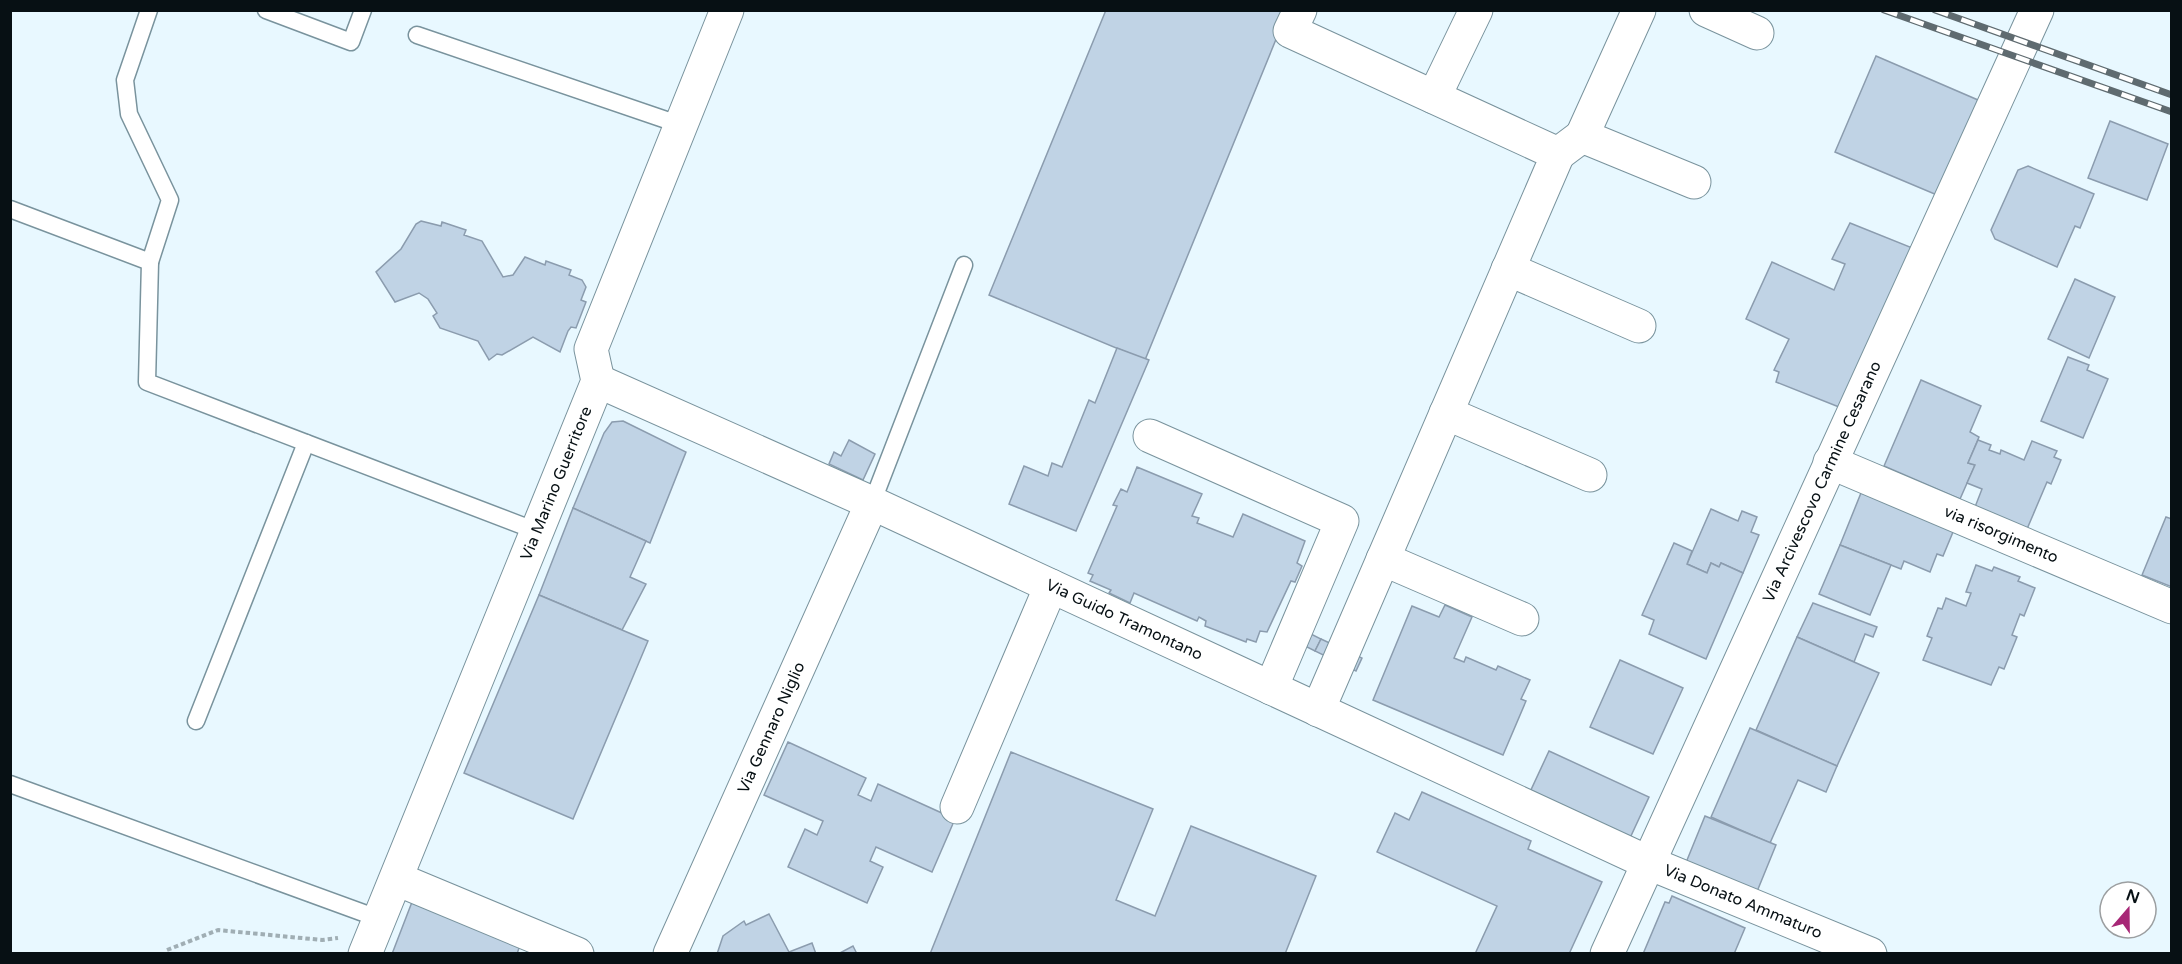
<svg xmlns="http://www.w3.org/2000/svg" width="2182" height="964" viewBox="0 0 2182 964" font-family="'Varela Round',sans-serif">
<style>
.building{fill:#c0d3e5;stroke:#8b9cae;stroke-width:1.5}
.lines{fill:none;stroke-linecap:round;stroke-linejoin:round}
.service-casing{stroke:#79939d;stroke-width:19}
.minor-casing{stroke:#79939d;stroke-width:35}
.path{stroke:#a0aeb4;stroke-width:4;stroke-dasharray:4.5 3;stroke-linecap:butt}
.service{stroke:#fff;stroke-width:16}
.minor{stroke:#fff;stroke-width:33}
.rail-casing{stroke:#5f6b70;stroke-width:7}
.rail{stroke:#fff;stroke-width:4.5;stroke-dasharray:14;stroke-linecap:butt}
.labels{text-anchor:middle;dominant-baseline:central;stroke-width:4.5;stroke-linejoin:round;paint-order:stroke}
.street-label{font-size:16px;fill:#071014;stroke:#fff}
</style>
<rect width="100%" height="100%" fill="#e8f8ff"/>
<g class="building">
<polygon points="1106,10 1288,10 1145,360 989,295"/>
<polygon points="1876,56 1978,100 1937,195 1835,152"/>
<polygon points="2110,121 2168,144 2147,200 2088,178"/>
<polygon points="2028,166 2094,194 2080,228 2075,226 2057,267 1995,239 1991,230 2018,170"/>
<polygon points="421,221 441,226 442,222 466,230 464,235 482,241 503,277 513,275 525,257 545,265 546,261 571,270 569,275 582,280 586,287 581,300 586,302 576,328 571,327 568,331 560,352 533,337 502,355 497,354 489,360 478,341 440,328 433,316 437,313 428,299 419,293 395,302 376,272 401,249 416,224"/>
<polygon points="1850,223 1910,247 1915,254 1839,407 1776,382 1779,372 1774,370 1789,339 1746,319 1772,262 1834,290 1845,264 1832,259"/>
<polygon points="2075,279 2115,297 2089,358 2048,339"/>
<polygon points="1117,348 1149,360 1076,531 1009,504 1024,466 1048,476 1052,463 1062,467 1089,400 1095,403"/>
<polygon points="2068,357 2089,365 2087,370 2108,379 2083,438 2041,421"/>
<polygon points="1921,380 1981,406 1970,432 1979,437 1968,463 1975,465 1960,499 1884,466"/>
<polygon points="623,421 686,452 650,543 573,508 604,433 612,422"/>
<polygon points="849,440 875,454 863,480 829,464 834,452 841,456"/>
<polygon points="1978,440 1991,445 1989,450 2000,454 2001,450 2024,460 2032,441 2057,451 2054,457 2061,460 2051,484 2047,482 2027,529 1975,507 1982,489 1967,483 1975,465 1968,463"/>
<polygon points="1137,467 1202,494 1192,516 1199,518 1197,523 1233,537 1243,514 1305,541 1297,563 1302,566 1295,582 1291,581 1267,632 1260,631 1256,642 1247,639 1246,642 1205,626 1206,621 1199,617 1197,621 1134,593 1130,603 1109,593 1111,590 1090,581 1093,575 1088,573 1117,506 1113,505 1121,489 1127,492"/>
<polygon points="1861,493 1958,520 1943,556 1937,554 1930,572 1904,561 1901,569 1840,545"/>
<polygon points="573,508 646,541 630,577 646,584 622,630 539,595"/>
<polygon points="1711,509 1738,521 1742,511 1757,517 1751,532 1759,535 1743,573 1721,563 1719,567 1711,563 1707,573 1687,564"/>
<polygon points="2166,517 2172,519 2172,587 2142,575"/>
<polygon points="1674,543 1692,551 1687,564 1707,573 1711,563 1719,567 1721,563 1743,573 1706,659 1649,634 1654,620 1642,615"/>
<polygon points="1840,545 1891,565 1870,615 1819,594"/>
<polygon points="1976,565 1992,571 1994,567 2020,577 2018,581 2035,588 2024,616 2020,614 2012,635 2017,637 2004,669 1999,667 1991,685 1923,660 1932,638 1927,636 1938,608 1942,609 1946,598 1966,606 1971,593 1966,592"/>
<polygon points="539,595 648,641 573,819 464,773"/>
<polygon points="1813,603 1877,627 1873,637 1865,634 1854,662 1797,637"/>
<polygon points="1445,605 1472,617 1454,658 1464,662 1466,657 1496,670 1498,666 1530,680 1521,699 1526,701 1503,755 1373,700 1412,606 1439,617"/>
<polygon points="1289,623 1321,639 1315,651 1283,635"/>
<polygon points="1797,637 1879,673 1837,766 1756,730"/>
<polygon points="1321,639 1362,658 1356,671 1315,651"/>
<polygon points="1620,660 1683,688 1653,754 1590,727"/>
<polygon points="1750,728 1837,766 1826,792 1798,780 1770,843 1711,817"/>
<polygon points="788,742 866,778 858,795 871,801 878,784 955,819 932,872 876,847 870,861 883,867 867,903 788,867 805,829 817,835 823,821 764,795"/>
<polygon points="1549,751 1649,797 1630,838 1530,792"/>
<polygon points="1011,752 1153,809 1116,900 1155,916 1191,826 1316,876 1285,954 930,954"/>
<polygon points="1422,792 1531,841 1528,849 1602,882 1569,954 1475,954 1497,906 1377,852 1395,813 1409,820"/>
<polygon points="1705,816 1776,845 1756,894 1685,865"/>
<polygon points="1672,896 1745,928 1734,954 1643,954 1665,902 1669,903"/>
<polygon points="412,902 520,945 517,954 392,954"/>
<polygon points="769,914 789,952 812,943 816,954 717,954 723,936 744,921 746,925"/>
<polygon points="853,946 857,954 838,954"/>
</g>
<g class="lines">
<defs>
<g id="service">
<polyline points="149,10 125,80 129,114 170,200 150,262"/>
<polyline points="266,10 351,42 363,10"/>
<polyline points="417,35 681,125"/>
<polyline points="10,209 150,262 147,382 539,532"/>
<polyline points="872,503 964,265"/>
<polyline points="196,721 306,443"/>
<polyline points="10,784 380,919"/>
</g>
<g id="minor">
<polyline points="1300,10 1290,31 1558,154 1318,710"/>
<polyline points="1706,10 1757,33"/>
<polyline points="1434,97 1476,10"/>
<polyline points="1582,136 1639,10"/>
<polyline points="1558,154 1582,136 1694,182"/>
<polyline points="1508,269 1639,326"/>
<path id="s1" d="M598,381L872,503L1649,863L1870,954"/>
<polyline points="1446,413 1590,475"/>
<polyline points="1150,436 1342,521 1271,688"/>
<path id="s2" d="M1830,462L2172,607"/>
<polyline points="1383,559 1522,619"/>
<polyline points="957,807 1051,586"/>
<polyline points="397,879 577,954"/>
<path id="s3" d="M365,954L598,381L591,349L727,10"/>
<path id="s4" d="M670,954L872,503"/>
<path id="s5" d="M1607,954L2037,10"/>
</g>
</defs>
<use href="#service" class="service-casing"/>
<use href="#minor" class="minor-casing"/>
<polyline class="path" points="167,950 218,930 322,940 338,938"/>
<use href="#service" class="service"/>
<use href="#minor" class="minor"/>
<defs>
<g id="rail">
<polyline points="1884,10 2172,112"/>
<polyline points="1935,10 2172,95"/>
</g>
</defs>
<use href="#rail" class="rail-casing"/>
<use href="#rail" class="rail"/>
</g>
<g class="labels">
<g class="street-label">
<text stroke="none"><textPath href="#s5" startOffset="519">Via Arcivescovo Carmine Cesarano</textPath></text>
<text stroke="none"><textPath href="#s3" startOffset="508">Via Marino Guerritore</textPath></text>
<text stroke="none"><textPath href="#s2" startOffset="186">via risorgimento</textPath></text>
<text stroke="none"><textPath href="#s1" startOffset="578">Via Guido Tramontano</textPath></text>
<text stroke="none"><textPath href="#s4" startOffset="248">Via Gennaro Niglio</textPath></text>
<text stroke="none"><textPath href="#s1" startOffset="1258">Via Donato Ammaturo</textPath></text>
</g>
</g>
<rect width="2182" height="964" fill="none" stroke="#071014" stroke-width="24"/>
<g transform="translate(2128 910) rotate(20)"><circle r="28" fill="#ffffff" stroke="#9c9fa1" stroke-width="1.5"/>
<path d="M0-4.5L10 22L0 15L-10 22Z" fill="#a72776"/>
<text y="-9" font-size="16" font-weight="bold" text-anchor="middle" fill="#071014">N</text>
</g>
</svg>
